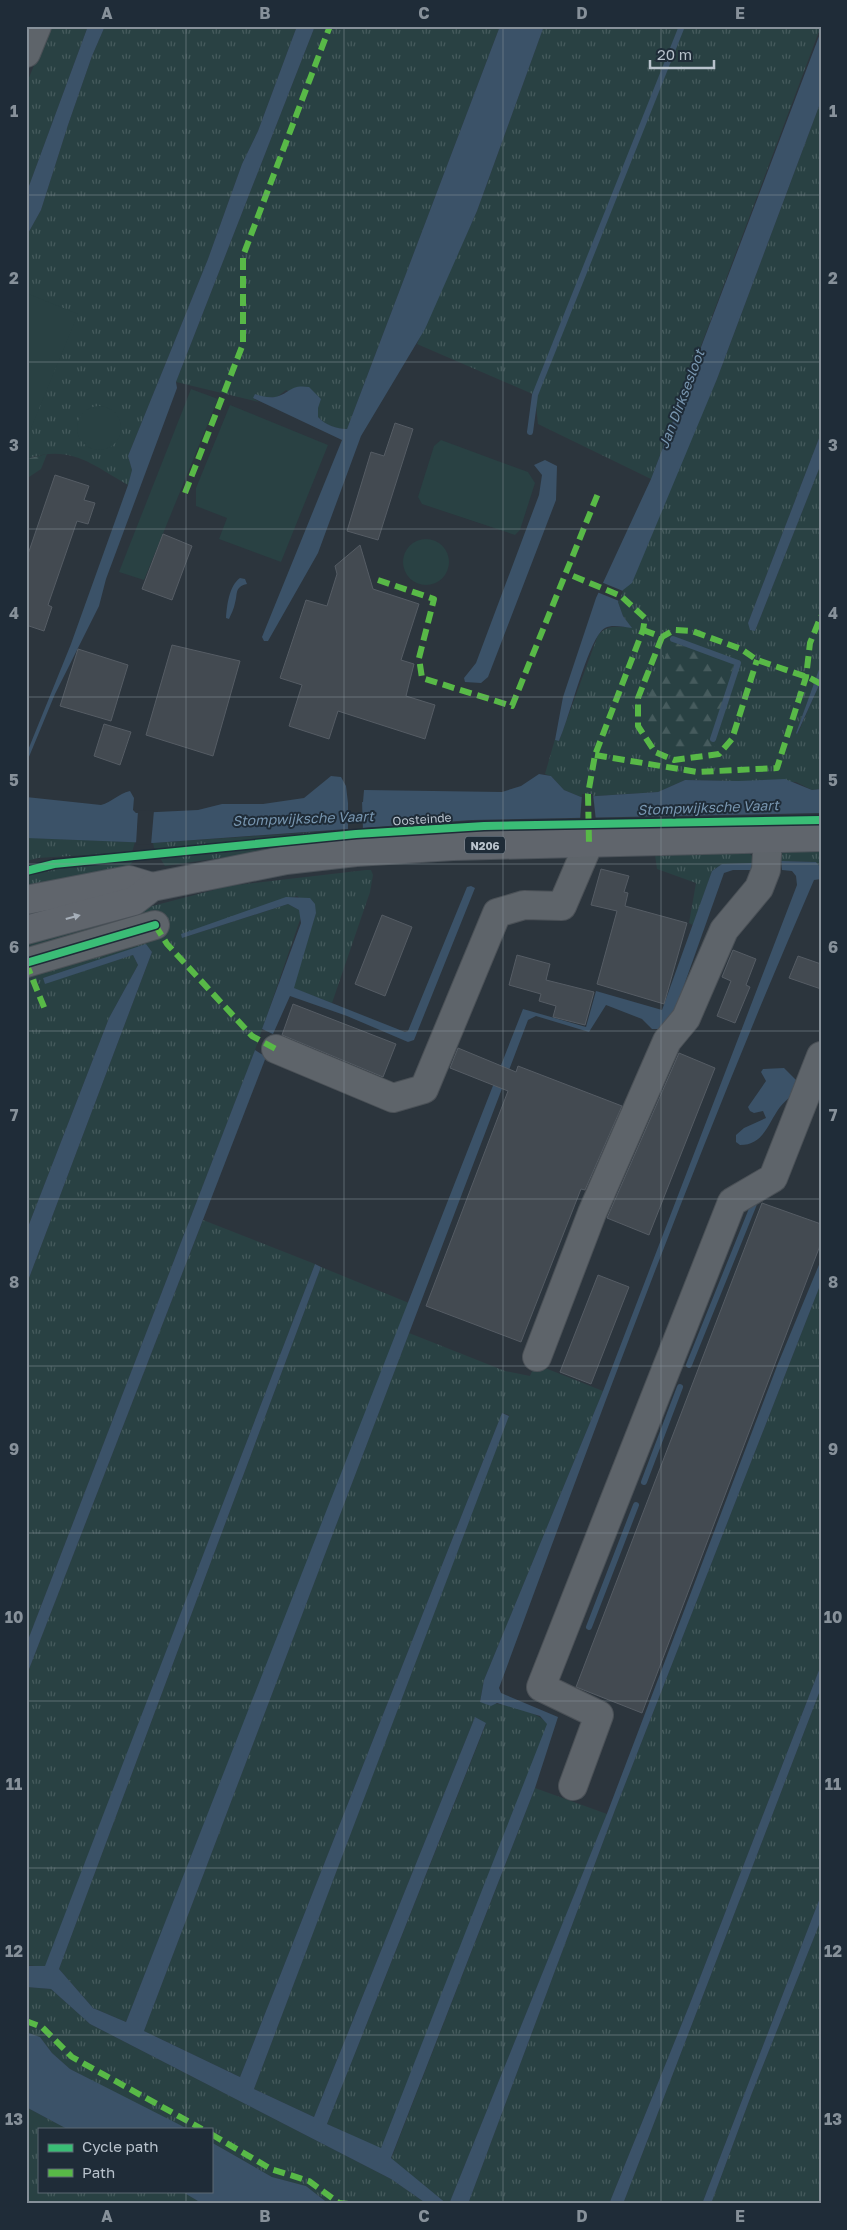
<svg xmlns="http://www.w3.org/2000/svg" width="847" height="2230" viewBox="0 0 847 2230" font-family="'Golos Text',sans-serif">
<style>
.grass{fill:url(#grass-tufts)}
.forest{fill:url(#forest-firs)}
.green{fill:#294143}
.water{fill:#3b5268}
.pier{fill:#2c353d}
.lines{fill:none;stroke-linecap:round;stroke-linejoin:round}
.stream{stroke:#3b5268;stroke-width:6}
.building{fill:#434a51;stroke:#555c64}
.minor-casing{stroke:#4b5157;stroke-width:30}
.major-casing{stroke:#4b5259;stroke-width:30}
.minor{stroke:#5e646a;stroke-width:28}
.major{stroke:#60656c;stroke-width:28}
.quiet{stroke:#58b947;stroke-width:6;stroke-dasharray:12 6;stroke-linecap:butt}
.cycleway-casing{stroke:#1f2c38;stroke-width:11}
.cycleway{stroke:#3abd76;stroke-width:8}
.oneway{fill:#a6afb9}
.grid{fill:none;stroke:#87919a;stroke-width:1;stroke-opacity:0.55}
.labels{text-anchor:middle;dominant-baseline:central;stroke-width:4;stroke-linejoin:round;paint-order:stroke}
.shield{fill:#1f2c38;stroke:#8a95a0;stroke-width:1}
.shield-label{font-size:11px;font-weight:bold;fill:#b8c2cc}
.street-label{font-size:12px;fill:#b8c2cc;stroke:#1f2c38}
.water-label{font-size:14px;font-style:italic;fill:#7896b0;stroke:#1f2c38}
.neatline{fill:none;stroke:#87919a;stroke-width:2}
.grid-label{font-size:16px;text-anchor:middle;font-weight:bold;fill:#87919a}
</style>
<defs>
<pattern id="grass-tufts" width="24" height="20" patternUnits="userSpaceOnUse" patternTransform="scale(1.25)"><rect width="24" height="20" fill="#294143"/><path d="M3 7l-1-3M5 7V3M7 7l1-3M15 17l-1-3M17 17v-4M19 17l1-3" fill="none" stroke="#465b5d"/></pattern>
<pattern id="forest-firs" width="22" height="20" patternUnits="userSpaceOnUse" patternTransform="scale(1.25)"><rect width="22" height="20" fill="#294143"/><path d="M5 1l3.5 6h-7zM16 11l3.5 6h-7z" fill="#465b5d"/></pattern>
</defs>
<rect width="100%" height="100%" fill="#2c353d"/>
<g class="grass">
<polygon points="50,26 88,26 26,194 26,85"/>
<path d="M105,26H297L258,131L242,164L208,259L128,456L132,470L128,485C91,464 71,444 26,459V237L41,210L68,125L92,56Z"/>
<path d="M315,26H500L347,429C336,429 325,425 318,417V408L286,390L277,397L253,398L259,402L176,382Z"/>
<polygon points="544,26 821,26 651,479 538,424 535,395 417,344 477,211"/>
<path d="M821,101V433L748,623L755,631L821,464V664L796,733H798L821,681V789L812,790L796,782L685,780L658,792L581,797L564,790L551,776L545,774L555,739L559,741L598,635C608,624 617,627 631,627L623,616L618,602L717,379Z"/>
<polygon points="345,830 155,851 153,843"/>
<polygon points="26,838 34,838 135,842 132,852 38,858 26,861"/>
<polygon points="340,840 165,866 160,858"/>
<polygon points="821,848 821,868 816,862 781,861 781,855 786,849"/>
<polygon points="747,851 753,857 752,863 722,864 712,871 693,925 689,923 696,883 657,869 655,855"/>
<polygon points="133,861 126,870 26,894 26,876 62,868"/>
<polygon points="366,870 371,870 373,875 370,892 332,1003 293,988 316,913 297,896 182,938 288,904 299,910 301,917 255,1050 26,1645 26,1286 152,952 150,949 43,978 45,983 133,955 138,965 109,1018 26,1232 26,939 229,886"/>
<polygon points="203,1220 315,1264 45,1967 26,1965 26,1677"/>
<polygon points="321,1267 409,1303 126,2022 93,2008 59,1969"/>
<polygon points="821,1283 821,1665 689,2006 609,2204 468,2204 615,1810"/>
<path d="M409,1333L505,1371L530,1376L535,1364L603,1391L484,1680L480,1701C502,1705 532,1707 548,1724L381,2149L327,2124L486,1724L475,1717L314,2117L254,2089L509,1415L502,1413L240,2077L144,2031Z"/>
<polygon points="821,1688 821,1895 702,2204 623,2204"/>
<polygon points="535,1788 607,1814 449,2204 447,2204 391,2159"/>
<polygon points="821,1920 821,2204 711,2204 752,2093"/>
<polygon points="26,1987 51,1989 90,2024 391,2179 427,2204 329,2204 306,2186 272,2177 211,2142 211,2129 188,2129 136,2104 70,2069 52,2053 40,2037 26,2032"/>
<polygon points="26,2107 67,2129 39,2129 39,2191 181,2191 203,2204 26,2204"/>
</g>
<g class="forest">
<polygon points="47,454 41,469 26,479 26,459"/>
<polygon points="672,642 734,665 711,740 718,743 708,753 685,752 648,731 642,720 646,700"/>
</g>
<g class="green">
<polygon points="26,293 78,314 29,433 26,432"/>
<polygon points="191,389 218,399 144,580 119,572"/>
<polygon points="230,405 328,445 281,562 219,539 227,518 196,506 196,488"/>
<circle cx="99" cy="428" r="22"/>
<polygon points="441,440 528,472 535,483 520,530 515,535 422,504 418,497 434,446"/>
<circle cx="426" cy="562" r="23"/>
</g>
<g class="water">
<polygon points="88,26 105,26 92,56 68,125 41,210 26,237 26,194"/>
<polygon points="297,26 315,26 176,382 177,388 106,579 99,606 55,694 26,764 26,755 71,644 128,485 132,470 128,456 208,259 242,164 258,131"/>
<path d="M500,26H544L477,211L425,329L361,436L318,553L268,641H264L262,637L342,440L253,398L255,394C261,396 268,398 275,397C290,394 289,384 309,387L321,399L318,408V417C325,425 337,429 347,429Z"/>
<path d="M821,31V101L717,379L632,583L623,590L618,602L623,616L632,628C624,627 612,624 605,628C589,636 569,720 559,741L555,740L563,697L596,598L651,479Z"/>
<polygon points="821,433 821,464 755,631 750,630 748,623"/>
<polygon points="545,460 557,466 556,500 488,677 481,683 465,682 464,678 476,663 539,495 542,475 534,465"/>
<path d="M240,578L245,579L247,584C234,587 238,594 235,603C234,609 231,614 229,619L226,618C227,605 229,586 240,578Z"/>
<polygon points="821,664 821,681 797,734 796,733"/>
<path d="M539,774L551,776L564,790L581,797L658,792L685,780L738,781L785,779L812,790L821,789V813L472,820L153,843L26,838V797L101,805C112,802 118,794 130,791L134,798L133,810L136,813L198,810L222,804H263L304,798L331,776L341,777L346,786L348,803L363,802L364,790L502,792L521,786Z"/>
<path d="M781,861L816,862L821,868V879L814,880C699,1145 599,1417 499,1688L501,1693L558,1717L535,1788L391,2158L447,2204H427L391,2179L90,2024L51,1989L26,1987V1966H45L315,1264L321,1267L59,1969L93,2008L126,2022L523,1009L586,1027L596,991L662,1010L712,871L722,864L752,863V870H733L724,873L677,1005L664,1029H652L642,1019L606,1005L589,1032L536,1016L528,1020L144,2031L240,2077L502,1413L509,1416L254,2089L314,2117L475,1717L486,1723L327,2124L381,2148L547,1724L540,1716L497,1703L491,1706L480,1702L484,1680L603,1391L797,885L796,876L792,871L782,870Z"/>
<polygon points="471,886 475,888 414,1040 408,1042 347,1016 290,996 273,1034 262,1029 301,923 299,910 288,904 182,938 181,934 286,897 310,898 315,904 316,913 294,988 405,1032 408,1031 467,887"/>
<polygon points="146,944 152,952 26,1286 26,1232 109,1018 138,965 133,955 45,984 43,978"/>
<polygon points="255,1050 266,1057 26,1677 26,1645"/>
<path d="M784,1068L800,1084C794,1096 788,1097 780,1107C768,1123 764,1145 740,1145L736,1142V1135L744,1128L766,1118L763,1111L754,1113L750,1111L748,1107L766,1081L761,1072L763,1069Z"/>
<polygon points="821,1260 821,1283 615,1810 468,2204 449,2204 608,1811 777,1366"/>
<polygon points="821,1665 821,1688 623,2204 609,2204 689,2006"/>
<polygon points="821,1895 821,1920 752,2093 711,2204 702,2204"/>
<polygon points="26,2032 40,2037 52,2053 70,2069 188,2129 67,2129 26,2107"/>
<polygon points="211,2142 272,2177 306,2186 329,2204 203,2204 181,2191 211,2191"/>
</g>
<g class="pier">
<polygon points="601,582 623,591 619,601 597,592"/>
<polygon points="582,794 593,794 596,821 580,821"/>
<polygon points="348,801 362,801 363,830 348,831"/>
<polygon points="154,810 151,845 136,844 138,811"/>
</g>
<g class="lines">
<g class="stream">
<polyline points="530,432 535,395 682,26"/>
<polyline points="673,639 738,663 713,739"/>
<polyline points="689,1365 756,1199"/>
<polyline points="644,1482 680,1387"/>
<polyline points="589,1627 636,1505"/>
</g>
</g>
<g class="building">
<polygon points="395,423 413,429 378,540 347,531 371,452 384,456"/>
<polygon points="55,475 89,486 84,500 95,503 88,524 77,521 48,605 52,607 44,631 26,625 26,560"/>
<polygon points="163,534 192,546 172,600 142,589"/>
<polygon points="360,545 373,589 419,604 401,660 414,664 406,696 435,705 425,739 338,711 329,739 289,726 302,685 280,678 306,600 327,606 337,574 335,566"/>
<polygon points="172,645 240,661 213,756 146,735"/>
<polygon points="78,649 128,665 111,721 60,706"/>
<polygon points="104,724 131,732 120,765 94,756"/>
<polygon points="601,869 629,876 624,892 628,893 625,906 687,923 664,1004 597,984 617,911 591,905"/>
<polygon points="382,915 412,927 385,996 355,984"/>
<polygon points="733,950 756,959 746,985 750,987 735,1023 717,1016 731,981 722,977"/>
<polygon points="517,955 550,964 546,980 594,992 585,1025 553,1017 556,1006 539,1001 541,994 509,985"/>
<polygon points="798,956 821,964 821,989 789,978"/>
<polygon points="293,1004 396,1044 383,1077 282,1035"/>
<polygon points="458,1048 516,1072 518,1066 622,1106 585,1190 581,1189 521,1342 426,1306 508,1091 450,1068"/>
<polygon points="679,1053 715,1068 649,1235 607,1218"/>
<polygon points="762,1203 821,1224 821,1243 642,1713 576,1687"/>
<polygon points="598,1275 629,1287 591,1384 560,1372"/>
</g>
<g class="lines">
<defs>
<g id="minor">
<polyline points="26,53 37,26"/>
<polyline points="26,963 155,925"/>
<polyline points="276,1049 393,1098 424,1089 497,913 524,905 562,906 589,843"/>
<polyline points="537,1357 592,1213 667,1041 686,1018 724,930 759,888 766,870 768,839"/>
<polyline points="573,1786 599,1715 541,1687 732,1202 773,1178 821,1056"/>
</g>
<g id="major">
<polyline points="26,900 129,880 152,887"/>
<polyline points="26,930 134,901 152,887 286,860 356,852 453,846 821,837"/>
</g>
</defs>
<use href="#minor" class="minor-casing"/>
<use href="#major" class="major-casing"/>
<use href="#minor" class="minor"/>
<use href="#major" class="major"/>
<g class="quiet">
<polyline points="185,493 243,344 243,256 330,26"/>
<polyline points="573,576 621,596 645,618 643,630 595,755 588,794 589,843"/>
<polyline points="378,580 434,599 419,658 422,678 512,706 599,491"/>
<polyline points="643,630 662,637 674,630 692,631 741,649 757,660 810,678 821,684"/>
<polyline points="662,637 638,698 638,726 655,752 674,760 719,754 732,739 757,660"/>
<polyline points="595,755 697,772 777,768 806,677 810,643 821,616"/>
<polyline points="155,925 167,944 252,1036 276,1049"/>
<polyline points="26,963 46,1012"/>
<polyline points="26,2021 42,2027 72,2057 202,2129"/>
<polyline points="211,2134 271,2169 309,2181 339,2203 349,2204"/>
</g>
<defs>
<g id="cycleway">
<polyline points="26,871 54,864 356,834 484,826 821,820"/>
<polyline points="26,963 155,925"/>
</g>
</defs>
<use href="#cycleway" class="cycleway-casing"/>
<use href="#cycleway" class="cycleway"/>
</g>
<defs><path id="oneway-solid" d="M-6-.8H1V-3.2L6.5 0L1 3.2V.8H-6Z" transform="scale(1.25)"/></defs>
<use class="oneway" href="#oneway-solid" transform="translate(73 917) rotate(-15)"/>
<path class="grid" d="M186,26V2129M344,26V2204M503,26V2204M661,26V2204M26,195H821M26,362H821M26,529H821M26,697H821M26,864H821M26,1031H821M26,1199H821M26,1366H821M26,1533H821M26,1701H821M26,1868H821M26,2035H821M186,2191V2204"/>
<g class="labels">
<rect class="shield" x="465" y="836.5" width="40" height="17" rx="4"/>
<g class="shield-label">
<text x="485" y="845">N206</text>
</g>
<g class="street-label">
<text transform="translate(422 819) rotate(-4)">Oosteinde</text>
</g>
<g class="water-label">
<text transform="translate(681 399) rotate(-69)">Jan Dirksesloot</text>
<text transform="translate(708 807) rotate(-2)">Stompwijksche Vaart</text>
<text transform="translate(303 818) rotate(-2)">Stompwijksche Vaart</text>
</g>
</g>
<rect width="847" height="2230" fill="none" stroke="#1f2c38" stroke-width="55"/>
<rect x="38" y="2128" width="175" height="65" fill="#1f2c38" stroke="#5c6873"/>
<rect x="48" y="2144" width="25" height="8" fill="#3abd76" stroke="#5c6873"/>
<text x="82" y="2152" font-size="15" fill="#b8c2cc">Cycle path</text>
<rect x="48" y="2169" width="25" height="8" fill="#58b947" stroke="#5c6873"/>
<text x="82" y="2178" font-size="15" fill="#b8c2cc">Path</text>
<path d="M650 60v8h64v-8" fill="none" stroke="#b8c2cc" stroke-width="2.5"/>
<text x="657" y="60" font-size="15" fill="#b8c2cc" stroke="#1f2c38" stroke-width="4" paint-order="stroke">20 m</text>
<rect x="28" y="28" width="792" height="2174" class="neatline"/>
<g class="grid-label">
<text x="107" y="19">A</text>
<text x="265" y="19">B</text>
<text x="424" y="19">C</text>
<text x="582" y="19">D</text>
<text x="740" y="19">E</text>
<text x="14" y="117">1</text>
<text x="833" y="117">1</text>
<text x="14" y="284">2</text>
<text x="833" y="284">2</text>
<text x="14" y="451">3</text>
<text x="833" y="451">3</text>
<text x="14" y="619">4</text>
<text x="833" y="619">4</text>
<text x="14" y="786">5</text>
<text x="833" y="786">5</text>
<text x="14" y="953">6</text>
<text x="833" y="953">6</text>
<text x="14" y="1121">7</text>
<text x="833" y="1121">7</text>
<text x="14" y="1288">8</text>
<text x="833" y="1288">8</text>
<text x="14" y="1455">9</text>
<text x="833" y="1455">9</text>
<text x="14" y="1623">10</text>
<text x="833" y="1623">10</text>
<text x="14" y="1790">11</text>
<text x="833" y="1790">11</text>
<text x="14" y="1957">12</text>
<text x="833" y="1957">12</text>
<text x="14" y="2125">13</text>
<text x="833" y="2125">13</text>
<text x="107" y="2222">A</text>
<text x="265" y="2222">B</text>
<text x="424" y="2222">C</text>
<text x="582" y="2222">D</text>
<text x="740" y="2222">E</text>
</g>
</svg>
